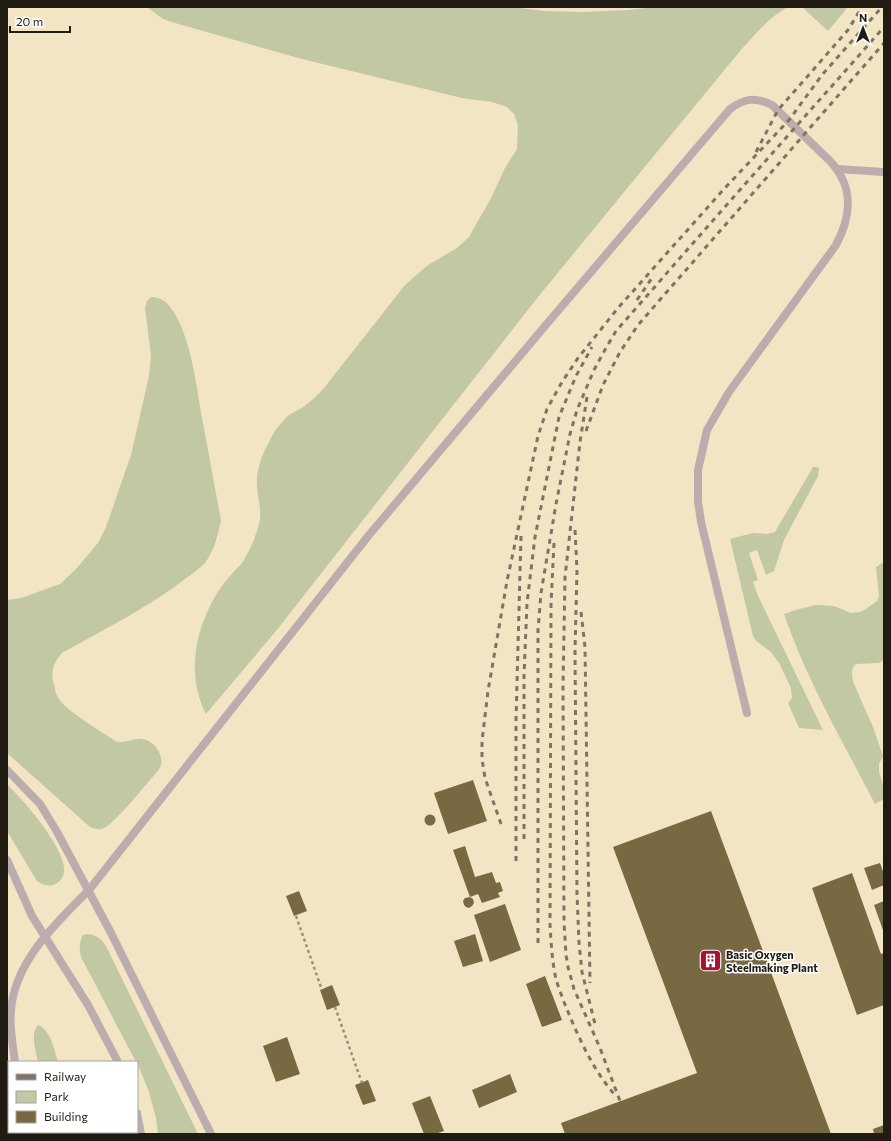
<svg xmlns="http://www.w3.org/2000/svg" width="891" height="1141" viewBox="0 0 891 1141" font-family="Commissioner,sans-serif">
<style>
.built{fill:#f2e5c3;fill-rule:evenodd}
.green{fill:#c2c7a4}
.building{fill:#796942}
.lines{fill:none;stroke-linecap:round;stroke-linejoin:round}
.path{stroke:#98907e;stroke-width:2.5;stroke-dasharray:3 3;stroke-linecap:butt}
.service{stroke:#bbadad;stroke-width:8}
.rail{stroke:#7c7565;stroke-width:3;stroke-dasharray:5 5;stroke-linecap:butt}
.labels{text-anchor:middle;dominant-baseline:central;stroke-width:3;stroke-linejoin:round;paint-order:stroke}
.poi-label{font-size:11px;font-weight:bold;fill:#201c13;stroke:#fff;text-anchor:start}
</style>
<rect width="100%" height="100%" fill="#fcf1d7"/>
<path class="built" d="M7,7H884V1134H7ZM9,1062H137V1132H9Z"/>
<g class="green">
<path d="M147,7H511L544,11L584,12L629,10L656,7H789C769,16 754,36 740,51L542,292L276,631L206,714C184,672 197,620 224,583C229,576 236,570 242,563C250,551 255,538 259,524C263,511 257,498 257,485C256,470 262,455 269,442C273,433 281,422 289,415C293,412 298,410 302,408C310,402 318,395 324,388L405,285L428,265L457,248L469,237L491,198L505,168L517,149L518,125L514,114L507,107L492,102L462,98L302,59L175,23L163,19Z"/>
<polygon points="802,7 848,7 828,31"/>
<path d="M151,297C160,297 166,301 171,308C190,334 196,381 201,413C208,448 214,484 221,520C218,535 214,551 205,563C198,570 189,576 181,582C145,609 101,631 62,653C54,662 51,670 53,681C55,687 55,694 59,699C66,711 104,733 117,742C126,743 134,738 142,739C153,740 164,754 161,765C160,768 158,771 156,773C146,784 114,825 102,829C98,830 94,828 90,827L7,753V600L21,598L60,584L76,569L98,543L106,527L131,455L149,376L151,355L145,308L147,301Z"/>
<polygon points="813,467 816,467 819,468 818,476 784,540 774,571 766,575 757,550 749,553 758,580 753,582 758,596 823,730 799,728 788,703 792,698 791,688 779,663 771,652 756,641 753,636 730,539 753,533 767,534 775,532"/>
<path d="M884,562V659L879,663L856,664C850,669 852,677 854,684L873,727L883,756L879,764V772L883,785L884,797L882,800L875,804C843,742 807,681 784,614L799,609L816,605L834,606L851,613L860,612L866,609L877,601L879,596L876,567Z"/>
<path d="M7,784C24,801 61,843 64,867C65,874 62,880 57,883C50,888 43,885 37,881L7,831Z"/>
<path d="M88,934C97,935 101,939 106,946L198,1134H158L156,1118L149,1092L137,1062H136L81,957C79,949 79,942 83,935Z"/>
<path d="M38,1025C51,1030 54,1049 58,1062H38C36,1051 30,1034 38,1025Z"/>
</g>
<g class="building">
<polygon points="473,780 487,821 448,834 434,793"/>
<polygon points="711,811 831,1134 565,1134 561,1123 697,1073 613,847"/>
<circle cx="430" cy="820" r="5.5"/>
<polygon points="465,846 475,877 492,872 496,883 500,882 503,891 498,893 500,897 482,903 478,894 470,897 473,899 474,903 472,906 469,908 466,907 464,905 463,901 465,898 470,897 453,850"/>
<polygon points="880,863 884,874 884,885 872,890 864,868"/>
<polygon points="852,873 881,954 884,953 884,1005 857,1015 812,888"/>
<polygon points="299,891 307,911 294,916 286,896"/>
<polygon points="884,901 884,933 874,905"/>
<polygon points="505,904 521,950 490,962 474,915"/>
<polygon points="475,934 483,961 463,967 454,941"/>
<polygon points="545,976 562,1020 542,1027 526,984"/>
<polygon points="332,985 340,1005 327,1010 320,990"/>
<polygon points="287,1037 300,1074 276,1082 263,1046"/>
<polygon points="510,1074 517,1092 479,1108 472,1090"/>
<polygon points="368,1080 376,1101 363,1105 355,1085"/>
<polygon points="430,1096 444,1131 435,1134 424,1134 412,1103"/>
<polygon points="884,1125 884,1134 874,1134 873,1129"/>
</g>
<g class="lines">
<g class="path">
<polyline points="296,916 322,990"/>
<polyline points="335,1007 362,1083"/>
</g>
<g class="service">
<polyline points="837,169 884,172"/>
<polyline points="7,770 40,804 56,830 111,933 211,1134"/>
<polyline points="7,860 32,916 88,1005 118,1062"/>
<path d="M15,1062C13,1045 9,1027 11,1010C15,961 56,923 89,890L369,535L545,326L730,109C745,98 755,97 772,105L830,161C854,187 852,215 836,245L729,392L707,430L698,470V501L701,522L747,713"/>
<polyline points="137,1113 141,1134"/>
<polyline points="23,1132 24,1134"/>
</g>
<g class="rail">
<polyline points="756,152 778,110 848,30 862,7"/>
<polyline points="637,300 654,275"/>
<polyline points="587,397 580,442 565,577 563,686 564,923 566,955 568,967 574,989 600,1048 620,1101"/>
<polyline points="586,431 603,385 620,352 638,325 884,43"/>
<polyline points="575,530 577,570 575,651 577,894 579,943 582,972 596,1028"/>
<path d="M554,543L551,604L550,924C551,942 552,961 556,979C558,986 561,994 564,1002C577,1034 592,1069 615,1095"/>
<polyline points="581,612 585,647 590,983"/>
<polyline points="501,824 485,778 482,759 482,741 488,691 507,581 538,436 547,409 562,382 578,358 618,308 724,189 789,120 822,75 882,7"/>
<polyline points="524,839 524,676 527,603 535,537 559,417 576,376 592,347"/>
<polyline points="516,861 516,720 521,536"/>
<polyline points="538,943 538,630 541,593 556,504 570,434 577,410 594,370 606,348 616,331 716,217 884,27"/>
</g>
</g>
<defs>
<symbol id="building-square" viewBox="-11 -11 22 22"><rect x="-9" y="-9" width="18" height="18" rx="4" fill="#a9112e" stroke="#fff"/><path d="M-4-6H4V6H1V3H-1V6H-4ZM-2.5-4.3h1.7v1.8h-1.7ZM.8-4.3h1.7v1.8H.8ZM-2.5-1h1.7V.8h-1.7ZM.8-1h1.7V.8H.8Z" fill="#fff"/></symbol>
</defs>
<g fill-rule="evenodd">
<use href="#building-square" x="698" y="948" width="25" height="25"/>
</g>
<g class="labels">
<g class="poi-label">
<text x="726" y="954">Basic Oxygen<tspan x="726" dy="13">Steelmaking Plant</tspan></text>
</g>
</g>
<rect width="891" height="1141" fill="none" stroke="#201c13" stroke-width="16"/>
<rect x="8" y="1061" width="130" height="72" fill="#ffffff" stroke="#a6a4a1"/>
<rect x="16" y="1074" width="20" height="6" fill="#7c7565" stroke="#a6a4a1"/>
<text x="44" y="1081" font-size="12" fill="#201c13">Railway</text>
<rect x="16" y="1091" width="20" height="12" fill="#c2c7a4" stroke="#a6a4a1"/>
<text x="44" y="1101" font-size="12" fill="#201c13">Park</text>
<rect x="16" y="1111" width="20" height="12" fill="#796942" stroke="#a6a4a1"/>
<text x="44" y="1121" font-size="12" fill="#201c13">Building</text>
<g transform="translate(863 28)" stroke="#ffffff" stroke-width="3" paint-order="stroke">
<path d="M0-3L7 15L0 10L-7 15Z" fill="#201c13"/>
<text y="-6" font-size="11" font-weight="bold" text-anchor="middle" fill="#201c13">N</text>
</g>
<path d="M10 26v6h60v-6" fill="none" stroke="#201c13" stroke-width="2"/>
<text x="16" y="26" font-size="12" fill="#201c13" stroke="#ffffff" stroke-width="3" paint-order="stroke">20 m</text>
</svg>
